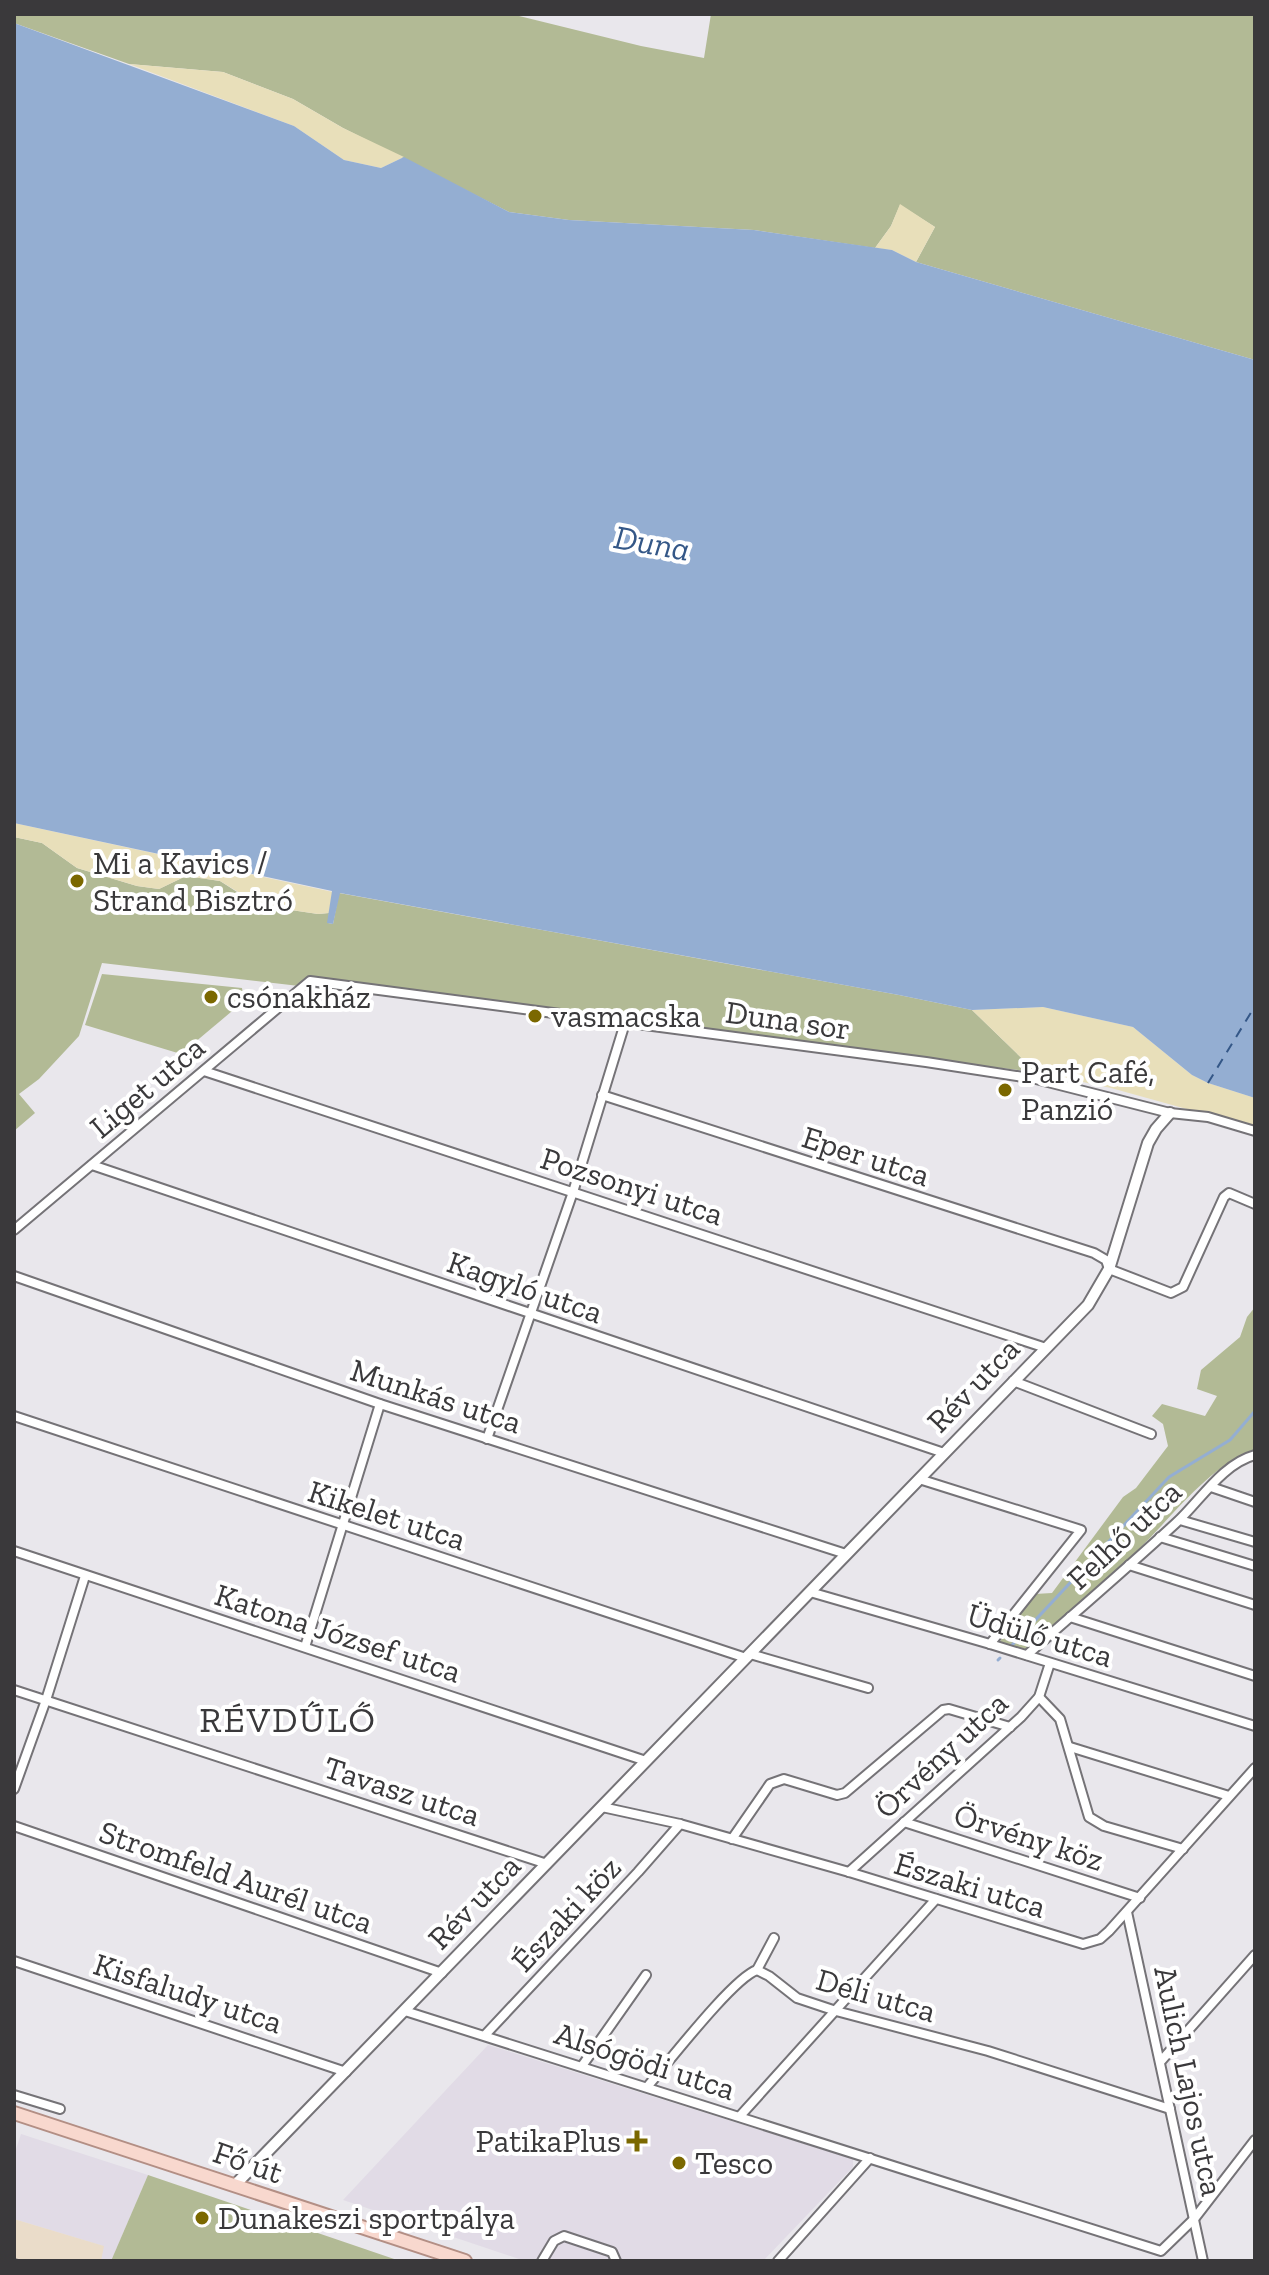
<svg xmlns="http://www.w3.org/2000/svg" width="1269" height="2275" viewBox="0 0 1269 2275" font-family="'Zilla Slab',serif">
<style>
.built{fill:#e1dbe6}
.industrial{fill:#eadcc9}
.green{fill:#b2ba95}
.sand{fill:#e8dfba}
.water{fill:#94aed2}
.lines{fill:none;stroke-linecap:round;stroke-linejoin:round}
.stream{stroke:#94aed2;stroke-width:3}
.ferry{stroke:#345787;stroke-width:2;stroke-dasharray:10 8;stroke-linecap:butt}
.minor-casing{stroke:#757377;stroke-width:12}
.tertiary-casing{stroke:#757377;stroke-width:14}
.primary-casing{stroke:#b38f85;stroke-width:16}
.minor{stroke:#fff;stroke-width:8}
.tertiary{stroke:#fff;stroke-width:10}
.primary{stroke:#f8d8ce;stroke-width:12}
.rail{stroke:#929094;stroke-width:3;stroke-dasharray:12 6;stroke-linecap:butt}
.poi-dot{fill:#7b6800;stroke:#fff;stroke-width:3}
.labels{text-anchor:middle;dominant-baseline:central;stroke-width:8;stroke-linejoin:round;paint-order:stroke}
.poi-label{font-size:32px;fill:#3a393b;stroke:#fff;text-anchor:start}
.street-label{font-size:32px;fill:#3a393b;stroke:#fff}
.water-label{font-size:34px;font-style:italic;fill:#345787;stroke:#fff}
.quarter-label{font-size:36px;letter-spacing:2px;fill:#3a393b;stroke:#fff}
</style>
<rect width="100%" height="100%" fill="#e9e7ec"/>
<g class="built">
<polygon points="488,2045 853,2159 853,2167 763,2261 525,2261 343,2200"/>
<polygon points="21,2134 148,2175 111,2261 100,2261 103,2246 14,2219 14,2155"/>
</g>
<polygon class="industrial" points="14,2219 104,2246 101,2261 14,2261"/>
<g class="green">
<polygon points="14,14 511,14 641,46 704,58 711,14 1255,14 1255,360 916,262 935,227 900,205 891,226 875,248 754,230 569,220 509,212 343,128 293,99 223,72 129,64 14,23"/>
<polygon points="14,837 42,843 77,868 137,886 159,889 186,876 220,881 248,899 291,910 318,914 329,913 328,923 333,924 339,893 899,995 972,1010 1036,1072 102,963 79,1036 39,1079 19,1094 35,1113 14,1131"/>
<polygon points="102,974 242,988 244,1001 181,1054 85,1025"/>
<path d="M1255,1307V1449C1209,1466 1173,1516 1138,1550C1100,1585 1060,1619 1021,1653L998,1644L1035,1594L1052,1593L1123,1497L1136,1488L1168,1446L1163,1424L1152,1416L1162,1404L1205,1416L1217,1396L1197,1389L1201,1370L1240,1337L1247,1317Z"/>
<polygon points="148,2175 400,2261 111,2261"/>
</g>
<g class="sand">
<polygon points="129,64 223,72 293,99 343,128 404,157 381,168 344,160 294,126"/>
<polygon points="900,204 935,227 916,262 892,250 875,248 891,226"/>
<polygon points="14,823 333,892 329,913 318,914 291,910 248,898 220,881 186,876 159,889 137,886 77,868 42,843 14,837"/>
<polygon points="1043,1007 1133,1027 1192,1075 1208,1083 1255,1098 1255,1128 1111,1088 1036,1072 972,1010"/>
</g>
<polygon class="water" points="14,23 294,126 344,160 381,168 404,157 509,212 569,220 754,230 892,250 916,262 1255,360 1255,1098 1208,1083 1192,1075 1133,1027 1043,1007 972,1010 899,995 340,893 333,924 327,923 332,891 14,823"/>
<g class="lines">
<g class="stream">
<polyline points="1012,1645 1169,1477 1230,1440 1255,1411"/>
<polyline points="998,1660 1000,1658"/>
</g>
<polyline class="ferry" points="1208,1083 1255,1006"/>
<defs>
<g id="minor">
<polyline points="204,1071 1046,1348"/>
<polyline points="602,1095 1094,1253 1106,1260 1109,1269 1171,1293 1183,1287 1224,1197 1229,1193 1255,1204"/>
<polyline points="92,1165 944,1453"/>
<polyline points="14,1230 310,981 926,1062 1036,1079 1170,1113 1208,1117 1255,1131"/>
<polyline points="14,1276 380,1404 846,1554"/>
<polyline points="1013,1381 1151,1434"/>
<polyline points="14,1416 746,1658"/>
<polyline points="487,1439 573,1192 625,1023"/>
<polyline points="919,1479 1081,1530 990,1644"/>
<polyline points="1211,1487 1255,1502"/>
<polyline points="1180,1520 1255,1542"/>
<polyline points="1160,1537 1255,1566"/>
<polyline points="14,1551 646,1761"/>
<polyline points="1129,1565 1255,1605"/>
<polyline points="810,1592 990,1644 1255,1726"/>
<polyline points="1070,1617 1255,1676"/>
<polyline points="305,1647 380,1404"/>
<polyline points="750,1654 868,1688"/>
<path d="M1027,1655C1077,1611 1127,1568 1176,1523C1200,1501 1222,1464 1255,1455"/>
<polyline points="14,1690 547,1864"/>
<polyline points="1039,1697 1060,1719 1089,1817 1104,1826 1183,1849"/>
<polyline points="1070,1747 1229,1796"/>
<polyline points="14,1789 46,1700 85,1576"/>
<polyline points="602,1807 680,1824 849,1872 1083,1944 1100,1939 1109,1931 1255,1768"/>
<polyline points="904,1822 1140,1898"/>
<polyline points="14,1826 442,1973"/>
<polyline points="732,1839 770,1784 784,1779 837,1795 845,1793 943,1710 949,1709 1010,1727"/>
<polyline points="849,1872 1021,1717 1039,1697 1050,1663"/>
<polyline points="1127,1912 1203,2261"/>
<polyline points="14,1961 346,2072"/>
<polyline points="757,1970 769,1976 797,1998 836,2011 988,2051 1170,2109"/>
<polyline points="405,2011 1161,2251 1194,2219 1255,2140"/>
<polyline points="485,2035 638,1872 680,1824"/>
<polyline points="1161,2061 1255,1955"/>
<polyline points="582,2066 646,1975"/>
<path d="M647,2087C668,2063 733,1978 757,1970L774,1938"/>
<polyline points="14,2095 60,2109"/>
<polyline points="740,2116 936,1899"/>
<polyline points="542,2261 554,2241 564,2236 612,2252 616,2261"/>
<polyline points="778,2261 870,2158"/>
</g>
<polyline id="tertiary" points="235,2185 1088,1305 1109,1269 1148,1143 1156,1129 1170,1113"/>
<polyline id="primary" points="14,2113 465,2261"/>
</defs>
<use href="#minor" class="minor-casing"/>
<use href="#tertiary" class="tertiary-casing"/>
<use href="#primary" class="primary-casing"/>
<use href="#minor" class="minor"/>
<use href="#tertiary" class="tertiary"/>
<use href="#primary" class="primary"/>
<polyline class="rail" points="14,2259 19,2261"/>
</g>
<g class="poi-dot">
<circle cx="77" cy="881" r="8"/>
<circle cx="211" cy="997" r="8"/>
<circle cx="535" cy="1016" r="8"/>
<circle cx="1005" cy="1090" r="8"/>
<path d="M633 2129h8v8h8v8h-8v8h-8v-8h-8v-8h8z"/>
<circle cx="679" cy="2163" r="8"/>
<circle cx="202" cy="2218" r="8"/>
</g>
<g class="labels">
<g class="poi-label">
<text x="93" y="863">Mi a Kavics /<tspan x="93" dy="37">Strand Bisztró</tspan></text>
<text x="227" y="997">csónakház</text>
<text x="551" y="1016">vasmacska</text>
<text x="1021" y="1072">Part Café,<tspan x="1021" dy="37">Panzió</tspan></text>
<text x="621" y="2141" text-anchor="end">PatikaPlus</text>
<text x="695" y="2163">Tesco</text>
<text x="218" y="2218">Dunakeszi sportpálya</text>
</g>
<g class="street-label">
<text transform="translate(788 1020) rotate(8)">Duna sor</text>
<text transform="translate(147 1087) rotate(-40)">Liget utca</text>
<text transform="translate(866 1156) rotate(18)">Eper utca</text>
<text transform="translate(632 1186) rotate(18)">Pozsonyi utca</text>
<text transform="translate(525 1287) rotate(19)">Kagyló utca</text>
<text transform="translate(973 1385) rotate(-46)">Rév utca</text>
<text transform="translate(436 1396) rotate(18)">Munkás utca</text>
<text transform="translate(387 1515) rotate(18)">Kikelet utca</text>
<text transform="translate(1124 1535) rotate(-43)">Felhő utca</text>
<text transform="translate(338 1633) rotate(18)">Katona József utca</text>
<text transform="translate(1040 1635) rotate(17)">Üdülő utca</text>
<text transform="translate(941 1755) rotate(-43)">Örvény utca</text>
<text transform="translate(402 1791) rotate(18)">Tavasz utca</text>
<text transform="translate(1029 1837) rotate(18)">Örvény köz</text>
<text transform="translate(236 1877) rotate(19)">Stromfeld Aurél utca</text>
<text transform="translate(970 1885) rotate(17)">Északi utca</text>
<text transform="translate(474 1902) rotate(-46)">Rév utca</text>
<text transform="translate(566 1914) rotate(-47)">Északi köz</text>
<text transform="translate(188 1993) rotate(18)">Kisfaludy utca</text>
<text transform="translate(876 1995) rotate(16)">Déli utca</text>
<text transform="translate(645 2061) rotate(18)">Alsógödi utca</text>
<text transform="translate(1189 2081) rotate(78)">Aulich Lajos utca</text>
<text transform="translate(248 2162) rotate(19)">Fő út</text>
</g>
<g class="water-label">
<text transform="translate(652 543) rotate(10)">Duna</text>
</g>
<g class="quarter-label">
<text x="288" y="1719">RÉVDŰLŐ</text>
</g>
</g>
<rect width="1269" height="2275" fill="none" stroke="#3a393b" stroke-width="32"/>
</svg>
